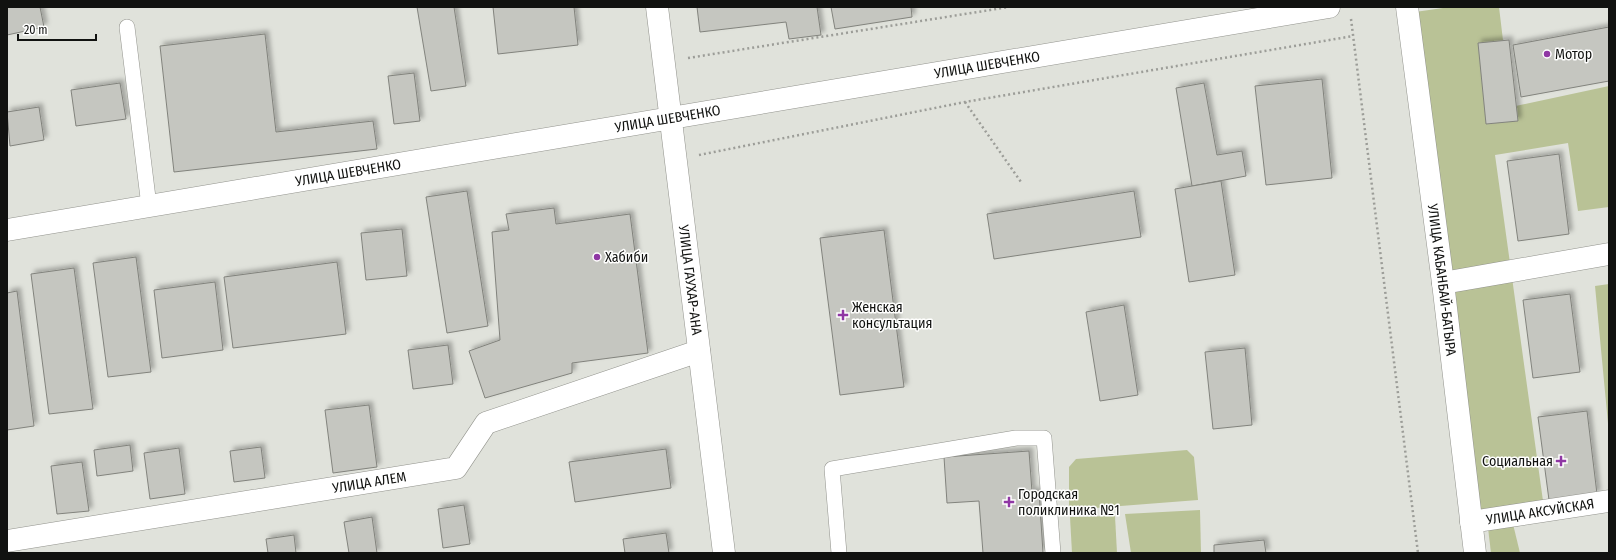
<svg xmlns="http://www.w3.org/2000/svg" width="1616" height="560" viewBox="0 0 1616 560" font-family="'Fira Sans Condensed',sans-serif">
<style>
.green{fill:#b9c296}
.building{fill:#c5c6c0;stroke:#82837d;filter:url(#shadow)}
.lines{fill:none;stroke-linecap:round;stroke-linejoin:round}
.service-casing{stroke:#92938d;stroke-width:16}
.minor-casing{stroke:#92938d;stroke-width:23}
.tertiary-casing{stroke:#92938d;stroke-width:23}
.secondary-casing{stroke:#92938d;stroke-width:23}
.path{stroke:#9c9d98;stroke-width:2.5;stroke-dasharray:2 3;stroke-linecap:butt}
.service{stroke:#fff;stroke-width:15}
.minor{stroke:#fff;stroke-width:22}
.tertiary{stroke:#fff;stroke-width:22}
.secondary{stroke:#fff;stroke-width:22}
.poi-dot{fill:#8f37a4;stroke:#fffffe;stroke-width:1.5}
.labels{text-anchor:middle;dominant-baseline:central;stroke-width:3;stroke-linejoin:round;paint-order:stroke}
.poi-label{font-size:14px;fill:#111210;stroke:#fffffe;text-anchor:start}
.street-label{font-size:14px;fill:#111210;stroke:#fffffe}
</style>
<defs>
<filter id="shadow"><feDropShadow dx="3.5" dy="-3.5" stdDeviation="2" flood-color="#0004"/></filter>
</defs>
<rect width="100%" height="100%" fill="#e0e2db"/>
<g class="green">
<polygon points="1450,7 1499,7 1511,107 1609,86 1609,207 1578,211 1568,143 1495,155 1543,501 1473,514 1415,12"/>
<polygon points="1609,284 1609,434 1595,286"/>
<polygon points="1187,450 1194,457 1198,500 1069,510 1069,467 1076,459"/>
<polygon points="1200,510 1201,553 1131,553 1125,514"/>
<polygon points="1115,516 1117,553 1072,553 1070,517"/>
<polygon points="1513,524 1520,553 1491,553 1488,528"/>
</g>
<g class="building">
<polygon points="7,7 40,7 44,27 7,35"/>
<polygon points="417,7 454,7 466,86 431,91"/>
<polygon points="493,7 574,7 578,45 498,54"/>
<polygon points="697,7 817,7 821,35 789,39 786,22 700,32"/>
<polygon points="831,7 911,7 912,17 835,29"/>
<polygon points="1609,27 1609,81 1521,97 1513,45"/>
<polygon points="265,34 276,132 373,121 377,149 174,172 160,46"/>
<polygon points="1509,40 1518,121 1486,124 1478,43"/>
<polygon points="414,73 420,121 394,124 388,76"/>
<polygon points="1322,79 1332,178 1266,185 1255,86"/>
<polygon points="120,83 126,119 76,126 71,90"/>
<polygon points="1204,83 1217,155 1242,151 1246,176 1192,186 1176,88"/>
<polygon points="39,107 44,140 10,146 7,112"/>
<polygon points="1559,154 1569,234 1518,241 1507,161"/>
<polygon points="1221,181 1235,275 1189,282 1175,189"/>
<polygon points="467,191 488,326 447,333 426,197"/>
<polygon points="1134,191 1141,237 994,259 987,214"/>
<polygon points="554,208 556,224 630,214 648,353 572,363 572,373 485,398 469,351 500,340 492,232 509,230 506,214"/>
<polygon points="402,229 407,276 366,280 361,233"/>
<polygon points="884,230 904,387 840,395 820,238"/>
<polygon points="136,257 151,372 108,377 93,263"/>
<polygon points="337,262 346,334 233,348 224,277"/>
<polygon points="74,268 93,409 49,414 31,274"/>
<polygon points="215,282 223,350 162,358 154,290"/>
<polygon points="17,291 34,426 7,430 7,293"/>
<polygon points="1570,294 1580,372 1533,378 1523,300"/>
<polygon points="1124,305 1138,395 1100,401 1086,312"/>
<polygon points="448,345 453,384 413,389 408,350"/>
<polygon points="1245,348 1252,425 1213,429 1205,352"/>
<polygon points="369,405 377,467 333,473 325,410"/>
<polygon points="1587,411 1597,494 1549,500 1538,417"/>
<polygon points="130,445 133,471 97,476 94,450"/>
<polygon points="261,447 265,478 234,482 230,451"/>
<polygon points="179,448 185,494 150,499 144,453"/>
<polygon points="666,449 671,488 575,502 569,462"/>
<polygon points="1029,451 1032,492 1039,491 1043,553 983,553 979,501 947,503 944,457"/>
<polygon points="82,462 89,511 57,514 51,466"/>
<polygon points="464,505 470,544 443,548 438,509"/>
<polygon points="372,517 377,553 349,553 344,522"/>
<polygon points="666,533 669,553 625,553 623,539"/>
<polygon points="294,535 296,553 268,553 266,539"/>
<polygon points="1264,540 1266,553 1214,553 1214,545"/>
</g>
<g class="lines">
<defs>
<g id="service">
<polyline points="127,27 149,206"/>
<polyline points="839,553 832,469 1016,438 1044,438 1053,553"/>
</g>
<g id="minor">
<polyline points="1443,283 1609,254"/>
<path id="s1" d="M1471,522L1609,501"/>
<path id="s2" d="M7,541L456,468L486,423L699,351"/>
</g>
<g id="tertiary">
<path id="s3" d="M657,7L724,553"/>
<path id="s4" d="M7,230L1329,7"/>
</g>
<g id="secondary">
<path id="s5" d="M1407,7L1443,283L1475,553"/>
</g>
</defs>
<use href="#service" class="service-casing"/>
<use href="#minor" class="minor-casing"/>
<use href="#tertiary" class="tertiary-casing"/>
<use href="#secondary" class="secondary-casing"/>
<g class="path">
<polyline points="1351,19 1418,553"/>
<polyline points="688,58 1009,7"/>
<polyline points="965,102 1021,182"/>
<polyline points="699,155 965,102 1353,36"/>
</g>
<use href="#service" class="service"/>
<use href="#minor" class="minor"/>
<use href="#tertiary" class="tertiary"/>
<use href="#secondary" class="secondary"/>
</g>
<g class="poi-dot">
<circle cx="1547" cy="54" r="4"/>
<circle cx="597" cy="257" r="4"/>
<path d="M841 309h4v4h4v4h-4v4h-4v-4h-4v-4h4z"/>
<path d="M1559 455h4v4h4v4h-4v4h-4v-4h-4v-4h4z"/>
<path d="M1007 496h4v4h4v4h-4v4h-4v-4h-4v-4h4z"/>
</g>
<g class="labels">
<g class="poi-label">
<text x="1555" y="54">Мотор</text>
<text x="605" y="257">Хабиби</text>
<text x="852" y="307">Женская<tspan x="852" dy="16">консультация</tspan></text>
<text x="1553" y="461" text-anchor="end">Социальная</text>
<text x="1018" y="494">Городская<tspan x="1018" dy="16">поликлиника №1</tspan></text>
</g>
<g class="street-label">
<text stroke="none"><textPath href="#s4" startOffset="994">УЛИЦА ШЕВЧЕНКО</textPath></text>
<text stroke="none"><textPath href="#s4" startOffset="670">УЛИЦА ШЕВЧЕНКО</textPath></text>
<text stroke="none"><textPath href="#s4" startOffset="346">УЛИЦА ШЕВЧЕНКО</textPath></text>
<text stroke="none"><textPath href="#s3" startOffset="275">УЛИЦА ГАУХАР-АНА</textPath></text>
<text stroke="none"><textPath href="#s5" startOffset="275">УЛИЦА КАБАНБАЙ-БАТЫРА</textPath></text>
<text stroke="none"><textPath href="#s2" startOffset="367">УЛИЦА АЛЕМ</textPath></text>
<text stroke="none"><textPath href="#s1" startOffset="70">УЛИЦА АКСУЙСКАЯ</textPath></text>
</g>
</g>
<rect width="1616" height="560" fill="none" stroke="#111210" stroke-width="16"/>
<path d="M18 34v6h78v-6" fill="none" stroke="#111210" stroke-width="2"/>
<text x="24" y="34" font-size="12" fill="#111210" stroke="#fffffe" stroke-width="3" paint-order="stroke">20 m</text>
</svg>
